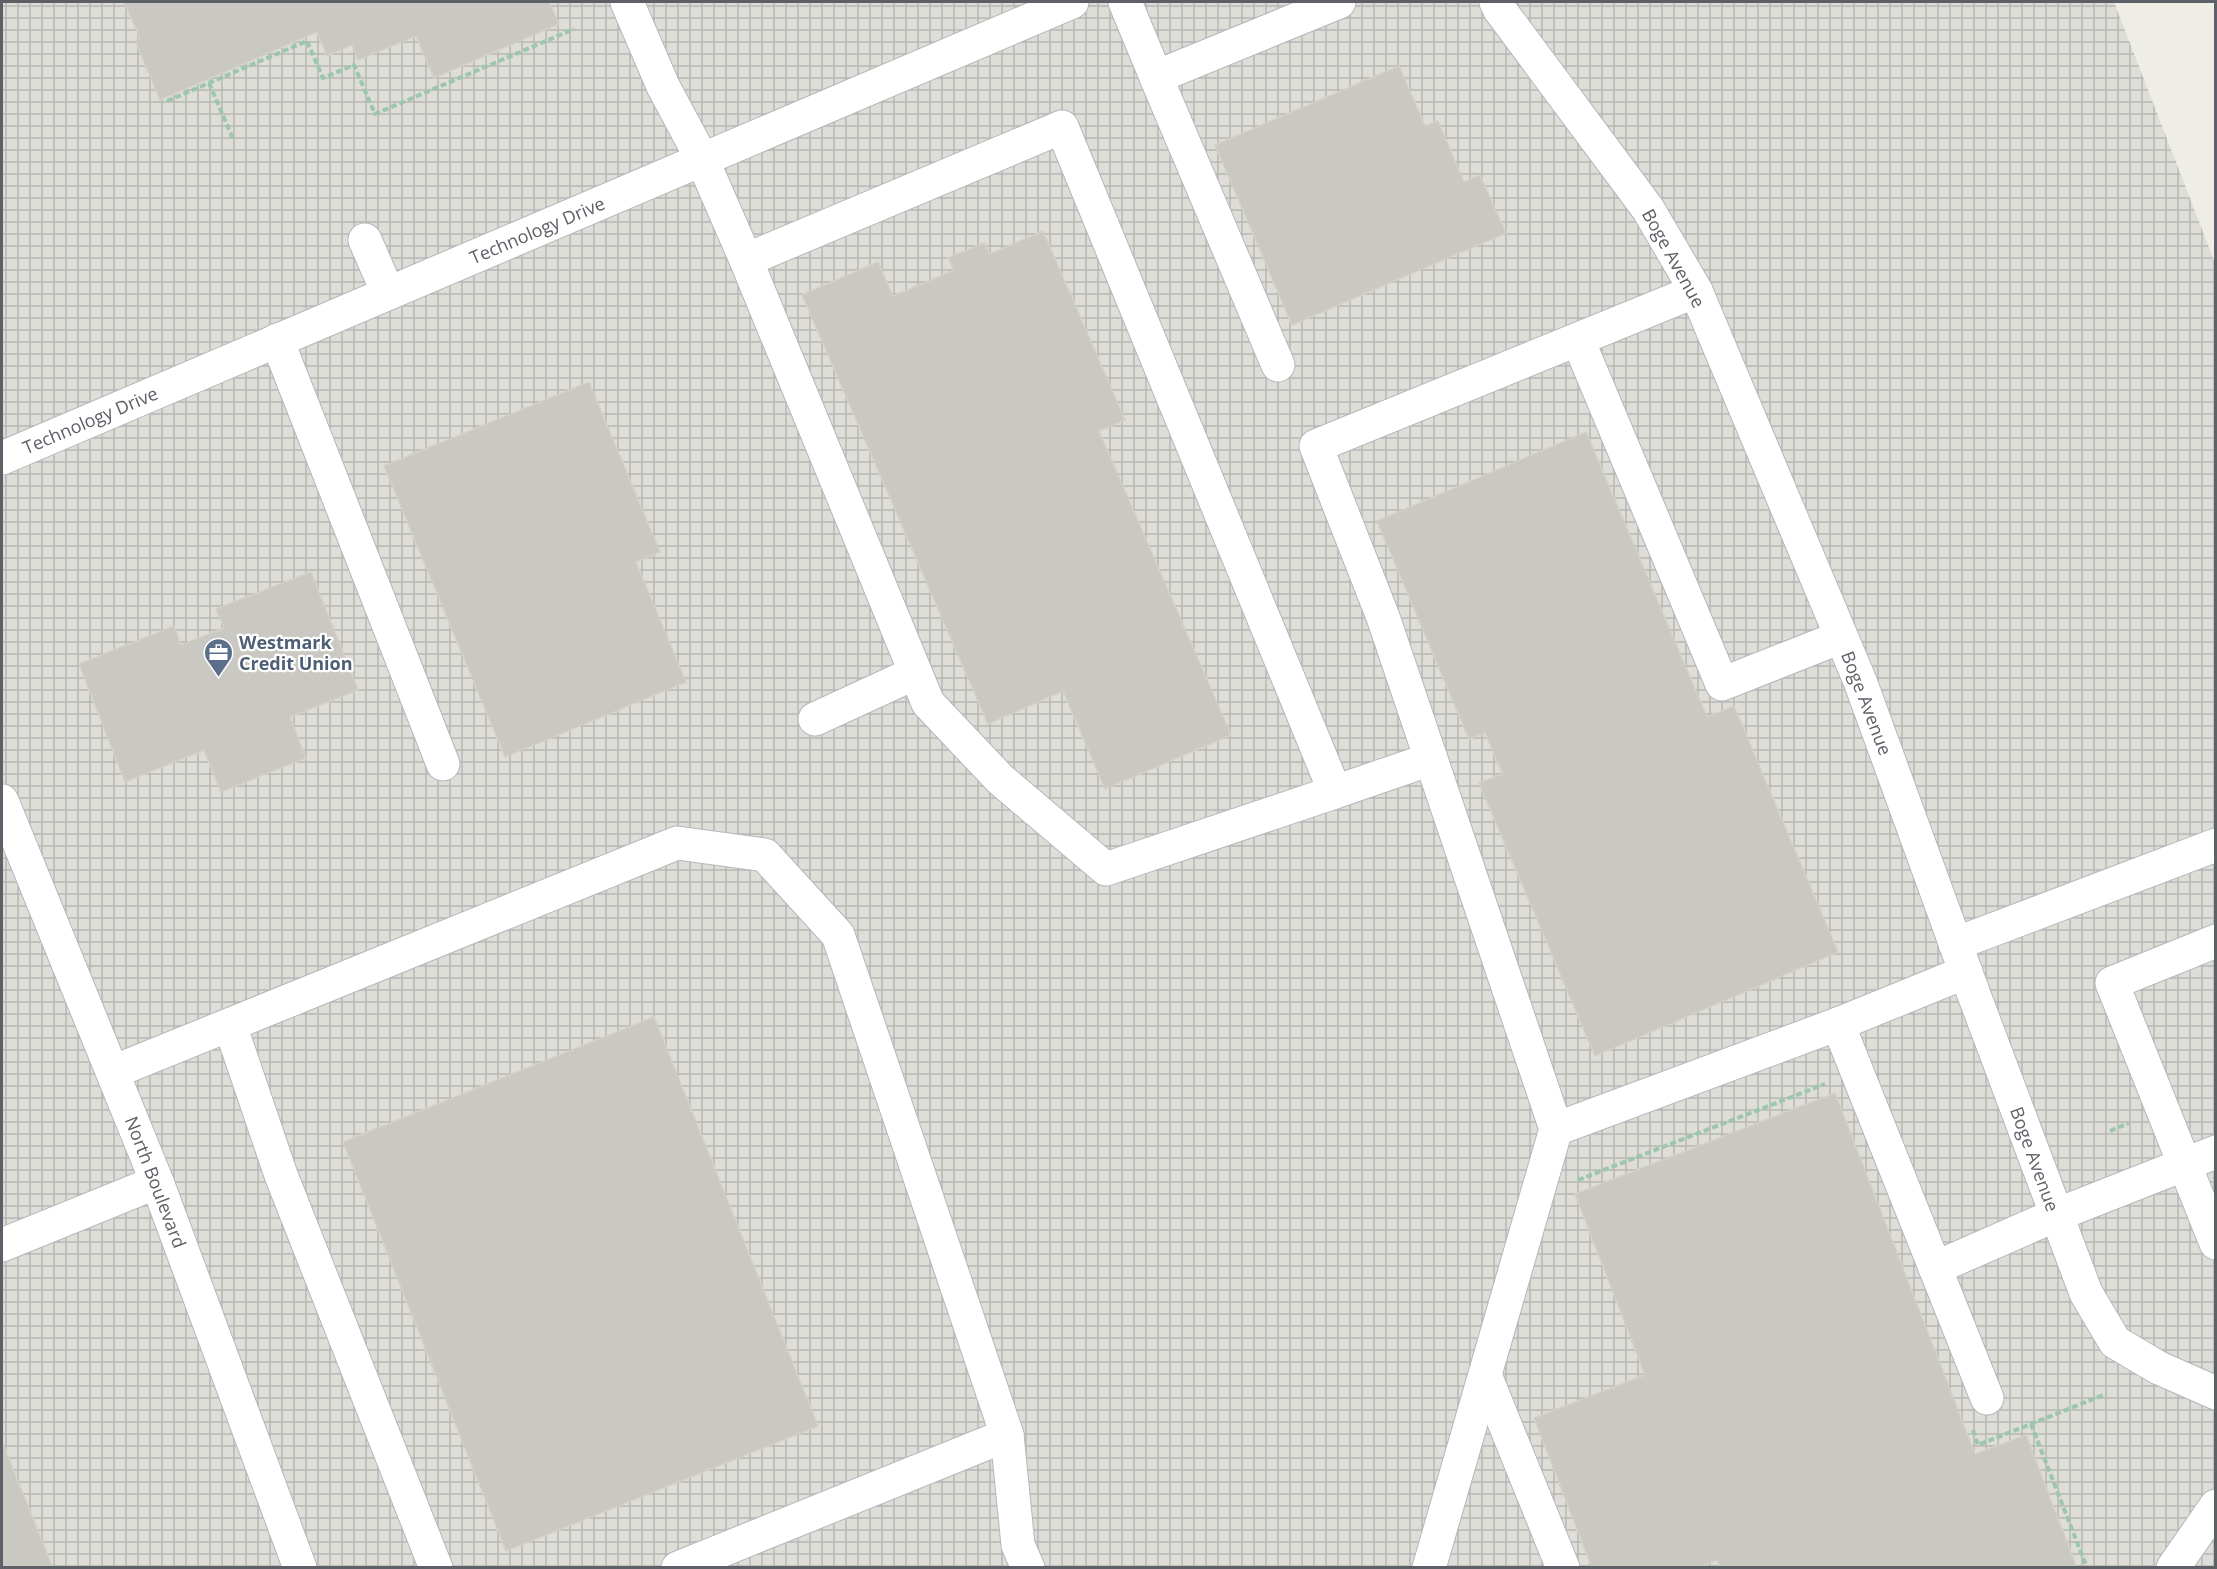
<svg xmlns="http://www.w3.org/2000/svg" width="2217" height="1569" viewBox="0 0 2217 1569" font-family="'Open Sans',sans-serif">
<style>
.industrial{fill:url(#industrial-grid)}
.building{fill:#cac8c3;stroke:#d4d0c4;stroke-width:1.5}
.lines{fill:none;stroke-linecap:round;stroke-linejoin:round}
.minor-casing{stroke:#b6b7bc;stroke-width:35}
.path{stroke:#9cc6ad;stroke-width:4;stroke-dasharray:6 3;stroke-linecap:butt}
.minor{stroke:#fff;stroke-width:33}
.labels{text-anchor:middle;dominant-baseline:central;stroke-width:4.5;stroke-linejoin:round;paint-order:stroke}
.street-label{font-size:18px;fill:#5d6066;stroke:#fff}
.service-label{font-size:18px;font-weight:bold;fill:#4e5e75;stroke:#fff;text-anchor:start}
</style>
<defs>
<pattern id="industrial-grid" width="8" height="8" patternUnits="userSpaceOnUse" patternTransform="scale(1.5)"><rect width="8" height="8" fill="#deddd8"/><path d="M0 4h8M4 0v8" fill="none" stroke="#b7b7b3"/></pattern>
</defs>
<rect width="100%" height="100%" fill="#efeee6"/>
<polygon class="industrial" points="2,2 2114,2 2215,263 2215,1567 2,1568"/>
<g class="building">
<polygon points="124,2 549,2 559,24 434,78 416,36 358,60 352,45 327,56 317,32 160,100 135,40 140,38"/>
<polygon points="1399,66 1425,126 1438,121 1464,182 1480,175 1506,233 1292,325 1215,145"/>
<polygon points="1043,231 1125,420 1099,431 1231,735 1105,789 1063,691 988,724 802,295 878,262 893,296 954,270 948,258 984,243 990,254"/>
<polygon points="589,382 660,552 636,562 686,682 505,757 384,466"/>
<polygon points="1586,432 1707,717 1734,706 1838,952 1595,1056 1479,783 1503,774 1485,733 1469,739 1377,521"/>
<polygon points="311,572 358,690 290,717 306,758 221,792 204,750 125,782 79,664 174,626 181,645 224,628 216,609"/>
<polygon points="654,1017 818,1426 506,1551 343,1142"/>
<polygon points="1835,1093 1975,1454 2026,1435 2077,1568 1720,1568 1717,1560 1698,1568 1592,1568 1534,1418 1645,1375 1575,1194"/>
<polygon points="2,1442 53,1568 2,1568"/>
</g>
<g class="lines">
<defs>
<g id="minor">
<polyline points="627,2 663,86 702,159 746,260"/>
<polyline points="1125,2 1156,77"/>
<polyline points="1496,2 1500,10 1648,209 1696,291 1860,681 1973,992 2086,1293 2115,1342 2159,1368 2216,1393"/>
<polyline points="365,240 388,293"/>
<polyline points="277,340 443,764"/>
<polyline points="1578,340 1722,684 1841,637"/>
<polyline points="1278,365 1156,77 1339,2"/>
<polyline points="2,458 1072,2"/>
<polyline points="815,719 915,673"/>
<polyline points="1335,792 1106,869 1000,779 928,703 746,260 1062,127 1335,792 1431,759"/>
<polyline points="2,801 157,1182 300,1568"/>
<polyline points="2216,941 2112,983 2216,1243"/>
<polyline points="1955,944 2216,845"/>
<polyline points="1838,1024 1987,1398"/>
<polyline points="230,1025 281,1175 436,1568"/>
<polyline points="113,1072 677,843 765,855 838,935 1007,1435 1018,1545 1028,1568"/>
<polyline points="1556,1129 1383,617 1316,446 1696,291"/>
<polyline points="2,1245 157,1182"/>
<polyline points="1935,1268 2056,1215 2216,1152"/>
<polyline points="1485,1375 1563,1568"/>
<polyline points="678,1568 1007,1435"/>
<polyline points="1429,1568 1556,1129 1838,1024 1966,972"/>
<polyline points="2173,1568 2216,1506"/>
</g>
</defs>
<use href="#minor" class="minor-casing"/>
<g class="path">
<polyline points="209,83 233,139"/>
<polyline points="167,101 307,41 323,78 354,65 375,114 574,29"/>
<polyline points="2110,1131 2129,1123"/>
<polyline points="1578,1180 1825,1084"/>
<polyline points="2031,1424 2087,1568"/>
<polyline points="1973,1430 1978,1445 2106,1394"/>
</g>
<use href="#minor" class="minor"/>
</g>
<defs>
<symbol id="office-pin" viewBox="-11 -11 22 30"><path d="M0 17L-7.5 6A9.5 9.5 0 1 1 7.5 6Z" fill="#5c6f8a" stroke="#fff"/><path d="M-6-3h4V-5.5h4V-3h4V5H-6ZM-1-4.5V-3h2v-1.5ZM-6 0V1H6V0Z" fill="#fff"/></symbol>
</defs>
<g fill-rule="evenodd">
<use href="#office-pin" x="202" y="636" width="33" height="45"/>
</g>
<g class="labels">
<g class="street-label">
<text transform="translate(537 230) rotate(-23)">Technology Drive</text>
<text transform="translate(1674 258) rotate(61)">Boge Avenue</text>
<text transform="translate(90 420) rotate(-23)">Technology Drive</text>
<text transform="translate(1867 703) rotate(69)">Boge Avenue</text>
<text transform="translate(2035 1159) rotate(70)">Boge Avenue</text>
<text transform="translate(156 1182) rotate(69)">North Boulevard</text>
</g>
<g class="service-label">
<text x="239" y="642">Westmark<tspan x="239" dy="21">Credit Union</tspan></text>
</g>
</g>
<rect width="2217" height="1569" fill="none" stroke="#5d6066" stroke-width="6"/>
</svg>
